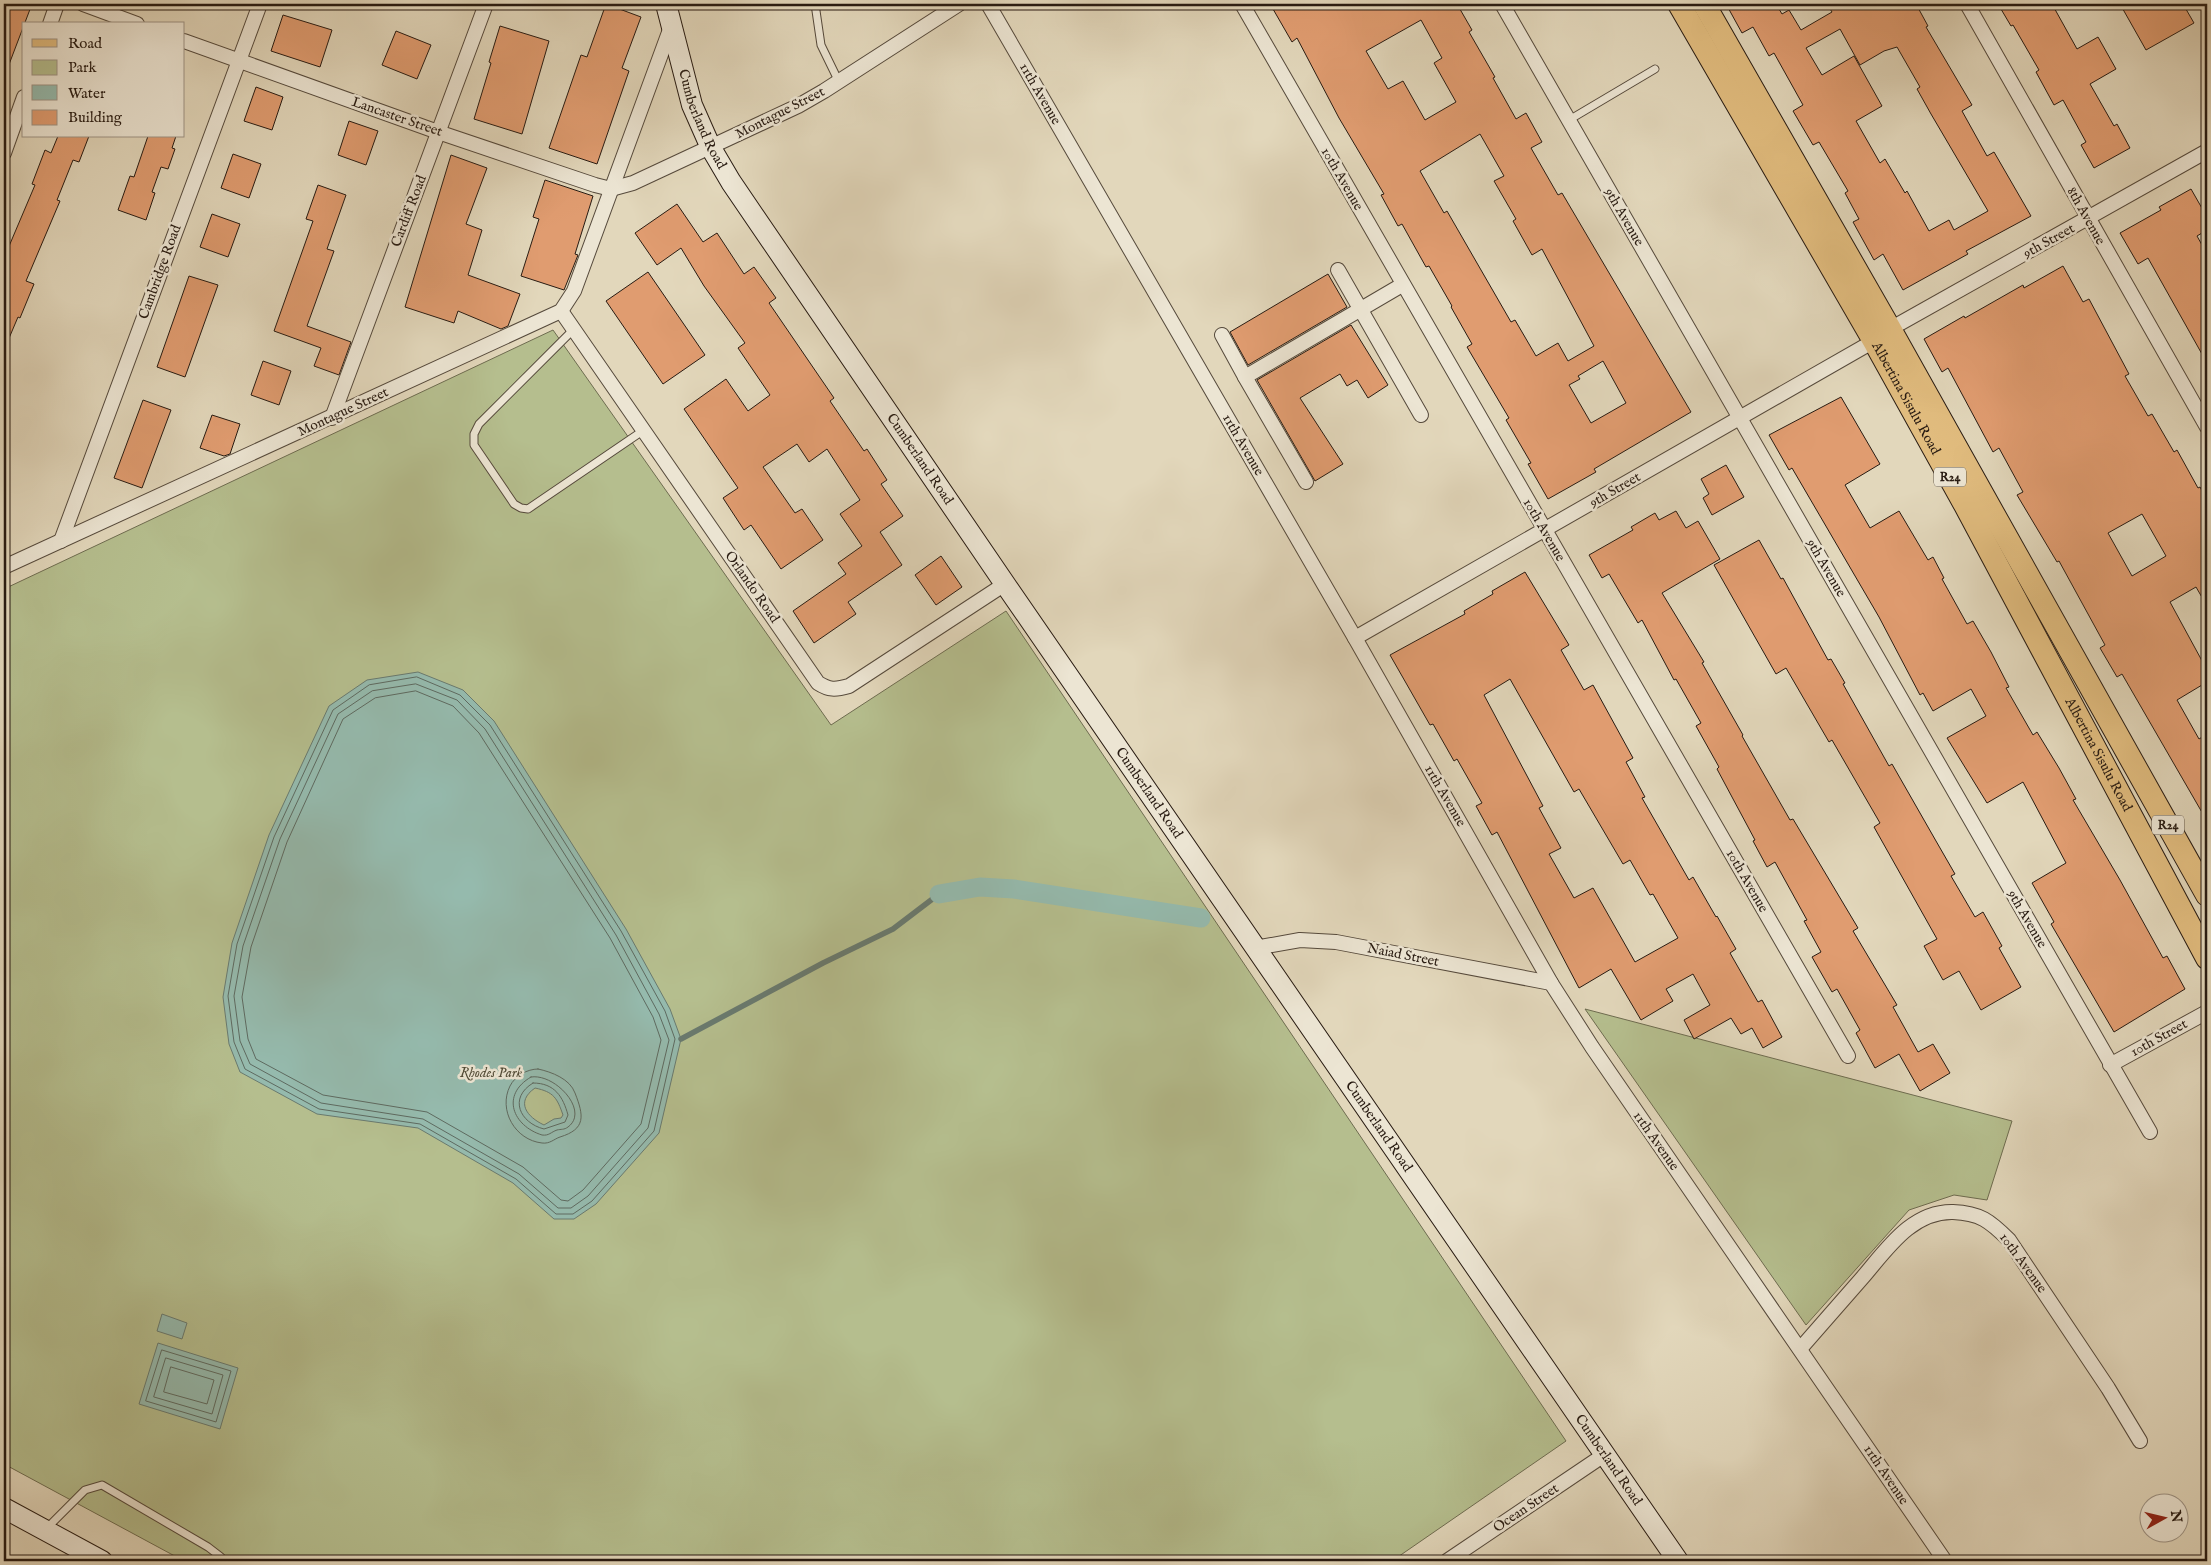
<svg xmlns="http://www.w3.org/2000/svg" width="2211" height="1565" viewBox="0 0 2211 1565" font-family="'IM FELL English',serif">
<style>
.green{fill:#b5be8e;stroke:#6e6c50}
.water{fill:#95baad;stroke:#697a6f;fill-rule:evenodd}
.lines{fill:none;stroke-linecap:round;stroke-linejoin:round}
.shore{stroke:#5e6a60;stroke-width:1}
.stream{stroke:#697a6f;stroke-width:5.5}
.canal{stroke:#95baad;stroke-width:19}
.building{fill:#e09c70;stroke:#281b12;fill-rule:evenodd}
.lane-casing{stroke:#564a3c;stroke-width:9}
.street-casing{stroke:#564a3c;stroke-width:16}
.secondary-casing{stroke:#281b12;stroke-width:22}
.primary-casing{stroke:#281b12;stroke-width:24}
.lane{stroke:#ece5d3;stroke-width:7}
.street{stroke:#ece5d3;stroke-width:14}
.secondary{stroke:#ece5d3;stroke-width:20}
.primary{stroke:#e1bc7e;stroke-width:22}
.labels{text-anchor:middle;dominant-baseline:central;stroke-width:5;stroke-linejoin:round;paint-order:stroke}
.shield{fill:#ece5d3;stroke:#63584c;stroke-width:1}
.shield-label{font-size:12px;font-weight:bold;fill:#281b12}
.street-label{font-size:14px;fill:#281b12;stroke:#ece5d3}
.park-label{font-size:14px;font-style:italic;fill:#524c37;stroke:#ece5d3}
</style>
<rect width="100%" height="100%" fill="#e2d7bb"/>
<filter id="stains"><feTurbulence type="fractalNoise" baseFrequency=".004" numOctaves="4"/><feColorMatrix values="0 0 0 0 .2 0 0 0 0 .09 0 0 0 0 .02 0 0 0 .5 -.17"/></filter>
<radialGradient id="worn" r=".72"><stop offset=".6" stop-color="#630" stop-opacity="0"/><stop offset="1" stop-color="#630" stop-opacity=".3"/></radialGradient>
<g class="green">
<polygon points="553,330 831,725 1006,611 1566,1441 1392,1561 184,1561 4,1464 4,589"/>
<polygon points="1585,1009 2012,1121 1987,1200 1954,1195 1909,1210 1806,1325"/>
</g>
<g class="water">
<path d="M418,672L463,690L494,721L626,929L670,1009L681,1039L659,1133L596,1204L574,1219H554L513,1183L418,1128L317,1114L240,1072L229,1044L223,997L232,943L269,835L329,706L367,680ZM535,1088C554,1092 557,1098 563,1115L561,1118L554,1119L544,1125C527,1117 515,1102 535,1088Z"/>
<polygon points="162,1314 187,1323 182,1339 157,1331"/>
<polygon points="158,1343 238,1368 220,1429 139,1404"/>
</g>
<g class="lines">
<g class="shore">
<polygon points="417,677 460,695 490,725 621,931 665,1011 675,1039 654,1131 592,1201 573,1214 556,1214 516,1179 420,1124 319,1109 245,1069 234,1042 228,996 237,944 274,837 333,710 369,685"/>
<polygon points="416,684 457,700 485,729 616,935 659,1014 669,1040 648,1128 588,1196 571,1208 558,1208 519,1174 423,1119 321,1103 250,1064 240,1041 234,996 243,946 280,839 338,714 372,691"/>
<polygon points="416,691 453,706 479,733 610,938 653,1017 661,1040 641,1124 583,1190 568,1201 561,1200 523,1167 427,1112 323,1095 256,1059 248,1039 242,997 251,947 287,842 343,719 375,698"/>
<path d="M538,1069C552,1072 570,1079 575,1093C584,1116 586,1129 560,1137C554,1139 550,1144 542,1143C515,1140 498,1110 510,1086C515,1076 527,1069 538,1069Z"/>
<path d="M531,1077C555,1073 590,1111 568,1127C564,1130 561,1129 557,1130C551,1132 549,1136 542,1135C513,1126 500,1095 531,1077Z"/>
<path d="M533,1083C555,1083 563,1097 568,1115L565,1122L544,1129C520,1123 508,1098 533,1083Z"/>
<polygon points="162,1350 231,1371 216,1422 146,1401"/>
<polygon points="166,1358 223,1375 212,1414 154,1397"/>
<polygon points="171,1367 214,1380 207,1404 164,1392"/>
</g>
<polyline class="stream" points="681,1039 823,963 893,929 939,894"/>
<polyline class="canal" points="939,894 980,887 1014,889 1201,918"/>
</g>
<g class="building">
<polygon points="4,4 32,4 5,75 4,74"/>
<polygon points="606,4 641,17 622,68 629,71 597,164 549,148 581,55 587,57"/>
<path d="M1282,4H1457L1472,30L1469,32L1495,77L1493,78L1516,119L1526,113L1542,142L1531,148L1558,195L1562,193L1691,412L1594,469L1596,472L1548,499L1528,464L1531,463L1506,420L1509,418L1467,347L1472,344L1451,307L1452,306L1429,266L1426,267L1402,224L1398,226L1381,195L1384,194L1339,118L1297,38L1292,42L1273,9ZM1421,20L1442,58L1434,63L1456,102L1425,120L1403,81L1388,89L1366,51ZM1480,134L1504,176L1494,181L1516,219L1513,221L1532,255L1542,249L1594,346L1568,361L1558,343L1536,356L1515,320L1511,322L1447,211L1444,213L1420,171ZM1603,361L1626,403L1591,423L1569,385L1580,379L1578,376Z"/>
<path d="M1726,4H1776L1782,14L1789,10L1801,30L1832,12L1827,4H1916L1928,26L1926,27L1972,105L1962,111L1987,156L1994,152L2031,216L1966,251L1968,254L1903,290L1883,254L1874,260L1853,222L1859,219L1845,193L1848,191L1819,142L1813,145L1793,111L1803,105L1774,53L1769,56L1753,27L1742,33ZM1840,29L1860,65L1884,51L1897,47L1920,87L1917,89L1931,114L1988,211L1954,230L1949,220L1929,231L1907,191L1905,193L1885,159L1880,163L1856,121L1882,106L1854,56L1822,75L1806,48Z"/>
<polygon points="1998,4 2052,4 2077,49 2098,37 2116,69 2090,84 2114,126 2117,124 2130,148 2094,168 2081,145 2086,142 2063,100 2054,105 2036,72 2039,70 2013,25 2011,26"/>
<polygon points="2120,4 2183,4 2194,23 2146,50"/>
<polygon points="283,15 332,30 320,67 271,51"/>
<polygon points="500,26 549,41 522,134 474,119 491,63 489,62"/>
<polygon points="396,31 431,45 417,79 382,65"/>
<polygon points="256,87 283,97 272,130 244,121"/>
<polygon points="349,121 378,131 366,165 338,155"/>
<polygon points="58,136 89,136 79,162 73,160 57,200 60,201 26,281 34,284 20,318 18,317 4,350 4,280 9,267 4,265 4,258 35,185 32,184 45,150 51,153"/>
<polygon points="148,136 176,136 172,148 175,149 168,169 161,167 152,192 155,193 146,220 118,210 130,176 134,177"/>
<polygon points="233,154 261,164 249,198 221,188"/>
<polygon points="451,155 487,168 466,224 482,230 468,275 520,294 508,326 501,329 458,311 454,323 405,307"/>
<polygon points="545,180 593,196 575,254 578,255 564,290 521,276 539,219 533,217"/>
<polygon points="318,185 346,195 327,249 334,251 307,326 351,342 339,375 314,366 321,348 274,331 313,221 306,219"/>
<polygon points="2191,189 2207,217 2207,230 2197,236 2207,254 2207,363 2148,258 2138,264 2120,233 2161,210 2159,207"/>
<polygon points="677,204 703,242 717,233 744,274 754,267 776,298 769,303 834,398 830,401 864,451 867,449 887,480 881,484 903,516 880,532 902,565 848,602 856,614 814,643 793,611 846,574 838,563 862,546 840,514 860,500 827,449 809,462 797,444 763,467 795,513 802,509 823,540 781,569 751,525 744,530 723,498 738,488 684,409 726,379 748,411 770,395 738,348 745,343 704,286 681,248 657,265 635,233"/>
<polygon points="212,214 240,224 228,257 200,247"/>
<path d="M2063,266L2083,302L2089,299L2129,374L2125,376L2148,416L2152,414L2174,452L2177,450L2198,488L2200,487L2207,500V606L2196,587L2170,602L2207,670V682L2177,700L2199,739L2207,734V821L2122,674L2117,677L2100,648L2105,645L2059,561L2057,562L2017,495L2023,492L1999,448L1993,452L1948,368L1942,372L1924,339L1964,316L1965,318L2023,285L2024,288ZM2142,514L2166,556L2132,576L2108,533Z"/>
<polygon points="648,272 705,355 663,384 606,301"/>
<polygon points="1328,274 1347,307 1248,365 1230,332"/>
<polygon points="189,276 218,285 185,377 157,367"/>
<polygon points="1351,325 1388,385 1368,398 1357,380 1347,386 1340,374 1300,398 1343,464 1315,481 1257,380"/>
<polygon points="263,361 291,371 279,405 251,395"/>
<polygon points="1841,397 1880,464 1845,485 1870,528 1899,511 1928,560 1933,557 1944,578 1942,579 1967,624 1973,621 1991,652 2009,687 2006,688 2033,735 2037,732 2059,768 2076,799 2073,800 2120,880 2163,958 2167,956 2185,989 2114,1032 2051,924 2054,922 2032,883 2066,863 2023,782 1987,803 1947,738 1986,716 1971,689 1933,711 1923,693 1920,695 1879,617 1792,468 1789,470 1769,435"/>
<polygon points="143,400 171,410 142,488 114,478"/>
<polygon points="212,415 240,424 230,454 224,456 200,448"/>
<polygon points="1726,465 1744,497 1712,515 1703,498 1709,494 1701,479"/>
<polygon points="1676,511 1686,528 1698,521 1720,559 1662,593 1704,662 1702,663 1743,735 1742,736 1790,820 1793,819 1858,928 1853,931 1897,1005 1893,1007 1918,1052 1933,1044 1950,1073 1920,1091 1899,1054 1875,1068 1856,1033 1860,1030 1837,989 1832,992 1812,957 1821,952 1804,921 1807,920 1775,862 1767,867 1753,841 1755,840 1717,769 1719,767 1696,726 1701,723 1676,679 1674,680 1642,620 1638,623 1609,574 1602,578 1589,555 1633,530 1631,527 1655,513 1659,520"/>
<polygon points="1759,540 1781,579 1783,578 1828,660 1831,659 1845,683 1843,684 1889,766 1892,764 1936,841 1955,874 1951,876 1975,917 1983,912 2002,946 1999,948 2021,987 1981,1010 1959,971 1943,980 1924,946 1937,939 1874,827 1880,823 1832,740 1829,742 1786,668 1776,674 1714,565"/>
<polygon points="941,556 962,587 936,605 915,575"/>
<path d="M1525,572L1569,645L1561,650L1584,690L1593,685L1633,758L1626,762L1645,797L1642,798L1689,880L1693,877L1716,917L1717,916L1736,949L1730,953L1758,1002L1762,1000L1782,1037L1763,1048L1752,1028L1741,1034L1731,1018L1694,1039L1684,1020L1710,1005L1693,974L1666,989L1673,1001L1641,1020L1611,969L1579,988L1497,832L1492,835L1476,806L1482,803L1457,759L1454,761L1433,724L1430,725L1390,655L1465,614L1464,611L1493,594L1492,591ZM1510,679L1574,792L1579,789L1623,864L1630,860L1650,895L1653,894L1678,938L1635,962L1593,888L1574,898L1549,854L1561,848L1539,808L1543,806L1484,695Z"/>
</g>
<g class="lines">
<defs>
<g id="lane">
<polyline points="815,4 821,45 839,82"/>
<polyline points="1569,120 1655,69"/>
<polyline points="574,329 479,424 474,434 474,445 514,504 521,508 528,509 644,430"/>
<polyline points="47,1528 85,1490 102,1485 208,1547 221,1557 223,1561"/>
</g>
<g id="street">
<polyline points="83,4 137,24"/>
<polyline points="988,4 1355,638 1551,983 1592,1047 1945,1561"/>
<polyline points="1242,4 1848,1056"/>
<polyline points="1502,4 2150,1132"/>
<polyline points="1967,4 2207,427"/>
<polyline points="50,24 57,4"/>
<polyline points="184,41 438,132 595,185 611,189 633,183 798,106 824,91 959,4"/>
<polyline points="4,153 24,97"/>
<polyline points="1338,270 1421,415"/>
<path d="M561,311L818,683C829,690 835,690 849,686L1005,584"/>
<polyline points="1890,329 2207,151"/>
<polyline points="1222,335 1245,377 1402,285"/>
<polyline points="1245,377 1306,482"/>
<polyline points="332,418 486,4"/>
<polyline points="61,541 260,4"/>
<polyline points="4,567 561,311 574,291 671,27"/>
<polyline points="1355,638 1874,341"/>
<polyline points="1255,948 1300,940 1336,942 1551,983"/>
<polyline points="2110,1065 2207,1012"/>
<path d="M1800,1349C1821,1325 1842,1301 1863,1277C1887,1249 1912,1211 1953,1212C1980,1213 1990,1221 2009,1240L2108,1388L2140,1441"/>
<polyline points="1447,1561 1604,1455"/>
</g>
<g id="secondary">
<path id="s1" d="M666,4L692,105L711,148L731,182L1005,584L1678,1561"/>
<polyline points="4,1508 102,1561"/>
</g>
<g id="primary">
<path id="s2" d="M1679,4L1874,341L1965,505L2207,958"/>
<polyline points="1704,4 1890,329 2207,895"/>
</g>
</defs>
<use href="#lane" class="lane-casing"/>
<use href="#street" class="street-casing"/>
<use href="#secondary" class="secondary-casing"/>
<use href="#primary" class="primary-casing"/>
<use href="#lane" class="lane"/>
<use href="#street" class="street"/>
<use href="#secondary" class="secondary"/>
<use href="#primary" class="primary"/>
</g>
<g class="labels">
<g class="shield">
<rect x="1934" y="467.5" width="32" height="19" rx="4"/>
<rect x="2152" y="815.5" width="32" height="19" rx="4"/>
</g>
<g class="shield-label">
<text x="1950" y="477">R24</text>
<text x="2168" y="825">R24</text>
</g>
<g class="street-label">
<text transform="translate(1040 94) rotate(60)">11th Avenue</text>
<text transform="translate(780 113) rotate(-27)">Montague Street</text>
<text transform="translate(397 117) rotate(19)">Lancaster Street</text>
<text stroke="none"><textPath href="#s1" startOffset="121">Cumberland Road</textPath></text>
<text transform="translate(1342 179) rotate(60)">10th Avenue</text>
<text transform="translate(409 211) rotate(-69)">Cardiff Road</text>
<text transform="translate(2086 216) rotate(61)">8th Avenue</text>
<text transform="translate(1624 217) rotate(60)">9th Avenue</text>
<text transform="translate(2049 241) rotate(-29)">9th Street</text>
<text transform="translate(160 272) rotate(-70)">Cambridge Road</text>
<text stroke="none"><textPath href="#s2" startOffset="455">Albertina Sisulu Road</textPath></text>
<text transform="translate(343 412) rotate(-25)">Montague Street</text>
<text transform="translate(1243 445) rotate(60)">11th Avenue</text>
<text stroke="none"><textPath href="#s1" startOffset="526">Cumberland Road</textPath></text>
<text transform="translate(1615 490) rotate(-30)">9th Street</text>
<text transform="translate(1544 530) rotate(60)">10th Avenue</text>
<text transform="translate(1826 568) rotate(60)">9th Avenue</text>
<text transform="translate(752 587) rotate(55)">Orlando Road</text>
<text stroke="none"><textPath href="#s2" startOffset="860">Albertina Sisulu Road</textPath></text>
<text stroke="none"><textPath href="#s1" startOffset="931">Cumberland Road</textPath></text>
<text transform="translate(1445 796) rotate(60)">11th Avenue</text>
<text transform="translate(1747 881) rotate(60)">10th Avenue</text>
<text transform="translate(2027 919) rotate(60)">9th Avenue</text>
<text transform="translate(1403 955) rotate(11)">Naiad Street</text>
<text transform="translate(2159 1038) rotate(-29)">10th Street</text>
<text stroke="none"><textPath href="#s1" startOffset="1336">Cumberland Road</textPath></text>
<text transform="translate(1656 1141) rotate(55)">11th Avenue</text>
<text transform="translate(2023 1263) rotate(54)">10th Avenue</text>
<text stroke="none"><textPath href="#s1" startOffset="1741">Cumberland Road</textPath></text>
<text transform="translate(1886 1475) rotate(56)">11th Avenue</text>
<text transform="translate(1526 1508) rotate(-34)">Ocean Street</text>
</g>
<g class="park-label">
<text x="491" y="1073">Rhodes Park</text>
</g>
</g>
<rect width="2211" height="1565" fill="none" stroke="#e2d7bb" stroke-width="20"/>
<rect x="5" y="5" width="2201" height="1555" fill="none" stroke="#281b12" stroke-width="2.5"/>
<rect x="10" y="10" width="2191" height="1545" fill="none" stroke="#281b12"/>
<rect x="22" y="22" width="162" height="115" fill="#ece5d3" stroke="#9e9486"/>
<rect x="32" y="39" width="25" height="8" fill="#e1bc7e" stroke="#9e9486"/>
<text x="68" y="48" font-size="15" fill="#281b12">Road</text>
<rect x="32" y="60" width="25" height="15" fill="#b5be8e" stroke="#9e9486"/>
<text x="68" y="72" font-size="15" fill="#281b12">Park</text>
<rect x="32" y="85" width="25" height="15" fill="#95baad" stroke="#9e9486"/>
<text x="68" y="98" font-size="15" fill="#281b12">Water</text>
<rect x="32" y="110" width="25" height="15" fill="#e09c70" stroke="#9e9486"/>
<text x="68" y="122" font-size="15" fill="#281b12">Building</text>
<g transform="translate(2164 1518) rotate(82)"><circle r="24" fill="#ece5d3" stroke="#9e9486"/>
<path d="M0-4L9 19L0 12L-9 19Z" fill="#8f2418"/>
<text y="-8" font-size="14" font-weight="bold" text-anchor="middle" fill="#281b12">N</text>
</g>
<rect width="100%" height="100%" filter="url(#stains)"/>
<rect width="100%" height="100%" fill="url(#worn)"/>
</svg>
